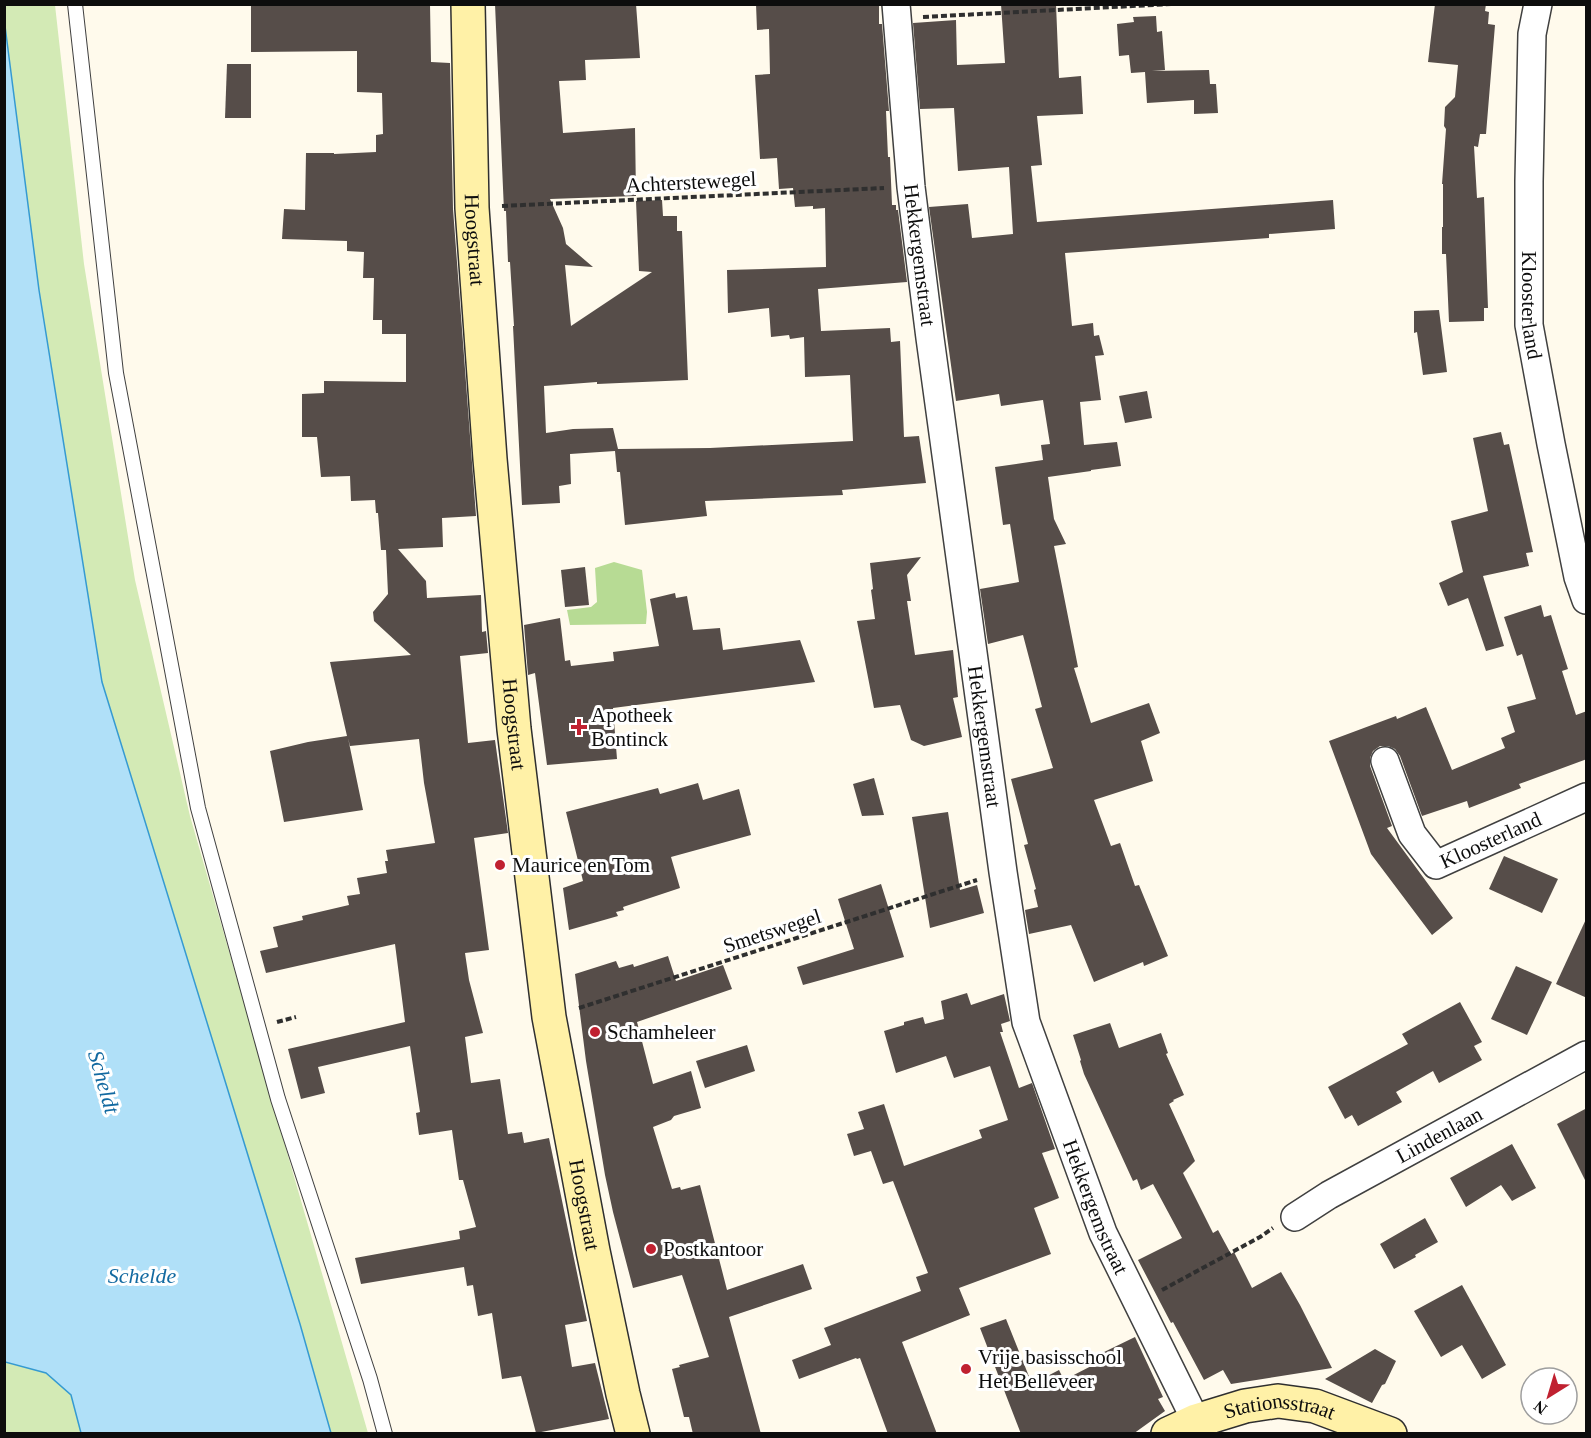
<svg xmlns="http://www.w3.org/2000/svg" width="1591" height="1438" viewBox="0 0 1591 1438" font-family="'Times New Roman',serif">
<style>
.green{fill:#d3eab5}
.forest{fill:#b7db94}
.water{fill:#b0e0f8;stroke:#359ad1;stroke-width:1.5}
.building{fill:#564d49}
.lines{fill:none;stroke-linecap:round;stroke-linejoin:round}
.lane-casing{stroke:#404040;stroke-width:16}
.street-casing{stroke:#404040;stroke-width:30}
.secondary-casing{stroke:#2f2f2f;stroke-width:36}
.path{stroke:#2f2f2f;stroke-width:4;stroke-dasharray:6 3;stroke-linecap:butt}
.lane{stroke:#fff;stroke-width:14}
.street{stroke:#fff;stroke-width:27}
.secondary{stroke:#fff1a7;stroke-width:33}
.poi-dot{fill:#c02130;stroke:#fff;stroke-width:2}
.labels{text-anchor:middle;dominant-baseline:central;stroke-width:6;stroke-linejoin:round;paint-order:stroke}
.street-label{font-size:21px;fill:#0d0d0d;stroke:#fff}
.poi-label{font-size:21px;fill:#0d0d0d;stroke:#fff;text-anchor:start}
.water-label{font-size:22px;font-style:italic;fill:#136aa1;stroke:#fff}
</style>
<rect width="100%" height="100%" fill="#fffaec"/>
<g class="green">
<polygon points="4,5 55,5 84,264 135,580 190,816 368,1433 331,1433 300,1324 102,682 39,290 5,26"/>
<polygon points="4,1362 46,1373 71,1395 81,1433 5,1433"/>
</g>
<polygon class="forest" points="614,562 642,570 647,612 646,624 570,625 567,610 591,607 597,602 595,568"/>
<polygon class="water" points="5,26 39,290 102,682 300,1324 331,1433 81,1433 71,1395 46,1373 5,1362"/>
<g class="building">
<polygon points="251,4 430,4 431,62 450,63 453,209 476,516 442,518 443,547 398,549 426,581 427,598 481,595 482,632 486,631 488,653 460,656 468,743 495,740 508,833 474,838 489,950 465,953 469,980 483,1033 465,1037 471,1083 500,1079 508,1134 522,1132 524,1143 549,1138 587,1321 565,1325 572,1367 595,1363 609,1419 536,1433 521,1376 502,1379 492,1313 478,1316 473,1285 467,1286 464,1267 361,1284 355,1258 460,1239 459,1231 476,1227 463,1180 459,1180 452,1130 419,1135 416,1113 420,1112 410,1046 318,1067 325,1093 301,1099 288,1049 405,1022 395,944 266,973 260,951 278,947 273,927 303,920 302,916 349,905 347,896 360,894 357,878 387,873 385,861 388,861 386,850 435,843 424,783 419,739 350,746 348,738 363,810 284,822 270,751 308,742 347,736 330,662 411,655 374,621 373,612 388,594 386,550 381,550 378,513 376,513 375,500 351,501 350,476 321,477 317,437 302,437 302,394 324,393 324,381 406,382 406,334 382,334 382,320 373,320 374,278 363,278 364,252 347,251 347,241 282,239 284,209 305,210 306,153 334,153 334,154 376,152 376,135 383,134 382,93 357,92 357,51 251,52"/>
<polygon points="495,4 636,4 640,58 585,60 586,80 559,81 563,133 635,128 636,196 550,199 563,228 566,244 593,267 565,265 571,326 652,272 639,271 636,201 662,200 663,216 677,216 677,231 682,231 688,380 597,384 597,382 544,386 546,433 573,429 613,428 618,449 710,448 853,441 850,375 805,377 804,337 790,339 789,335 771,337 769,308 728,313 727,270 826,267 825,208 813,209 813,206 795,207 793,188 779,189 777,158 760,159 755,75 770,74 769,29 757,30 756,4 879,4 879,24 882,24 889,111 886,111 888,157 890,157 892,205 896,205 896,210 898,210 907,282 818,289 821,331 890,328 891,342 900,341 904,437 919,436 926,483 842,490 843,495 705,501 707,516 625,525 620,472 617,472 615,451 570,454 571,484 559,486 560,503 522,505 513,326 514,326 510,262 508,262 506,211 504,211"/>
<polygon points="1001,4 1056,4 1059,78 1081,76 1083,114 1037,116 1042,165 1031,166 1037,222 1333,200 1335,229 1269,234 1269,238 1065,253 1072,326 1093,323 1094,336 1099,335 1104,355 1095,356 1101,400 1080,402 1084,445 1117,442 1121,466 1091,470 1091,471 1048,477 1054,519 1066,544 1054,546 1078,667 1074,668 1091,723 1149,703 1160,733 1141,741 1153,781 1094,800 1111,846 1120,843 1135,886 1139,885 1168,956 1144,966 1143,962 1094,982 1071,925 1029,934 1025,910 1038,907 1034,890 1036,889 1024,845 1028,844 1011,779 1053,768 1035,709 1042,707 1023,635 988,644 980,589 1019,582 1010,524 1003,525 995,467 1043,460 1041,445 1050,444 1043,400 1001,406 999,394 956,401 929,207 968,204 972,238 1013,234 1009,167 958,171 954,108 920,109 913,23 956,20 957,65 1005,63"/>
<polygon points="1435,4 1486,4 1485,11 1489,12 1488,24 1495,25 1486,134 1480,134 1478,147 1474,146 1477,198 1484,197 1488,308 1484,308 1484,321 1449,322 1446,254 1442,254 1442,227 1443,227 1443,184 1442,184 1446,129 1444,126 1445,107 1455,97 1458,65 1428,62"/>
<polygon points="1156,16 1157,32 1162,31 1165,70 1152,71 1209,70 1210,84 1216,84 1218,113 1194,114 1194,100 1147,103 1145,72 1131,73 1129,55 1119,56 1117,24 1134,22 1133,17"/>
<polygon points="227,64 251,64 251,118 225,118"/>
<polygon points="1439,310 1447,372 1423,375 1417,332 1414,333 1414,311"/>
<polygon points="1147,391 1152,418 1125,423 1119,396"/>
<polygon points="1501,432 1504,445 1509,444 1533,552 1526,553 1529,566 1483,576 1504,646 1486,651 1468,598 1448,606 1439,583 1463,572 1451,521 1488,511 1473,438"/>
<polygon points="921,557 907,575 911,601 907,601 915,655 953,650 958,697 953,698 962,737 924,746 911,740 900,705 874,708 857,621 875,619 871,590 873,589 870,563"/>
<polygon points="585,567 589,605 565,607 561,570"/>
<polygon points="675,593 676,598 687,596 693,630 720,628 723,650 800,640 815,682 613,708 617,759 547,765 535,673 528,675 524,625 560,618 565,661 570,660 571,666 614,661 613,652 659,646 650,599"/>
<polygon points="1541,605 1544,617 1551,615 1559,641 1568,669 1562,671 1576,715 1587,711 1587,759 1519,784 1521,788 1469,808 1467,801 1422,816 1400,756 1395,749 1388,746 1380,746 1373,751 1370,758 1370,766 1392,826 1387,828 1453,918 1432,935 1371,854 1329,741 1396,716 1397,719 1426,707 1452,770 1505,748 1501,738 1515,732 1507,707 1536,699 1522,654 1517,656 1504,617"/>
<polygon points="874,778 884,815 862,816 853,784"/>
<polygon points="698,783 703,800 739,789 751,835 671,857 680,888 623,907 624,910 616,912 618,916 569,930 563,888 583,881 566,812 658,788 660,794"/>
<polygon points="948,812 960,890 977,885 984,913 930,928 912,817"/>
<polygon points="1504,856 1558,879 1542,913 1489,889"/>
<polygon points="881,884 904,957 803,985 797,967 854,949 838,899"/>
<polygon points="1587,917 1587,998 1556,984"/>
<polygon points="668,956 676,981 723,965 732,989 637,1022 653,1084 691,1071 701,1108 674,1116 671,1120 653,1127 672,1189 680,1187 681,1190 700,1185 727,1290 803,1264 812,1289 729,1317 761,1434 693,1434 689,1417 684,1417 672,1369 680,1367 679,1365 709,1357 682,1275 633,1288 613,1212 605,1175 586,1061 575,974 616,961 619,968 633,964 634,967"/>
<polygon points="1516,966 1552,982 1527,1035 1491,1019"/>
<polygon points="967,993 971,1005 1004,994 1010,1021 1001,1024 1003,1032 1000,1032 1019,1088 1032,1083 1055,1149 1042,1153 1059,1198 1034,1208 1051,1254 959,1288 970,1315 902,1342 937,1434 888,1434 860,1358 857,1359 856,1358 799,1379 792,1360 831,1345 824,1328 921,1291 916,1277 928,1273 893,1181 883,1184 871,1151 854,1156 847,1134 864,1129 858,1112 884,1104 904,1166 982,1138 979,1130 1008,1120 990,1066 954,1078 946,1056 896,1073 884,1031 904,1025 904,1022 923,1017 925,1024 944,1019 941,1001"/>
<polygon points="1460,1002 1482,1042 1474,1046 1482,1060 1439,1083 1433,1071 1396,1092 1402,1102 1358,1126 1352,1115 1345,1119 1328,1087 1408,1044 1402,1034"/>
<polygon points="1110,1023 1119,1048 1161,1033 1168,1053 1166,1054 1184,1095 1173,1100 1174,1101 1169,1104 1195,1161 1183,1173 1213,1233 1218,1230 1231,1254 1234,1252 1252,1288 1281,1272 1300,1305 1332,1368 1231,1384 1223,1370 1204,1380 1173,1322 1171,1323 1138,1260 1182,1238 1153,1184 1141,1190 1137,1179 1133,1181 1084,1074 1080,1061 1081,1060 1073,1035"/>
<polygon points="747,1045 755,1071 705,1088 696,1061"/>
<polygon points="1587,1108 1587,1184 1557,1124"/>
<polygon points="1512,1144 1536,1188 1512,1201 1501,1185 1466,1207 1450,1178"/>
<polygon points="1425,1218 1438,1242 1415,1255 1416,1257 1394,1269 1380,1244"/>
<polygon points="1462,1285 1506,1365 1482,1379 1462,1345 1441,1357 1414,1311"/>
<polygon points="1006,1319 1032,1384 1059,1370 1064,1380 1103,1360 1100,1354 1135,1337 1163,1397 1158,1399 1165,1411 1133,1434 1021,1434 980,1328"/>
<polygon points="1375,1349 1396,1361 1385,1384 1382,1385 1372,1403 1325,1379"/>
</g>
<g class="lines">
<defs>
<polyline id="lane" points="75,4 116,373 198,808 278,1099 370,1379 385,1434"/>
<g id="street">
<path id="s1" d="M896,4L911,187L930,338L1003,872L1026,1022L1103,1233L1196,1421L1204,1434"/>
<path id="s2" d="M1538,4L1532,34L1529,181V325L1551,444L1578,577L1586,600"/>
<path id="s3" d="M1385,761L1412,834L1436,865L1586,797"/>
<path id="s4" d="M1295,1217L1329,1195L1586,1055"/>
</g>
<g id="secondary">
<path id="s5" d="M468,4L472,208L490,459L514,729L549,1017L593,1251L623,1394L633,1434"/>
<path id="s6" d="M1168,1434L1196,1421L1245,1406L1278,1401L1315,1406L1390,1434"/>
</g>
</defs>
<use href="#lane" class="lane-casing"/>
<use href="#street" class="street-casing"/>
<use href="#secondary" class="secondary-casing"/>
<g class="path">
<polyline points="923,17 1171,4"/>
<polyline points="502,206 884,188"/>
<polyline points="579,1008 977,880"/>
<polyline points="277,1022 296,1017"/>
<polyline points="1162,1290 1260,1237 1273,1228"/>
</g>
<use href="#lane" class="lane"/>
<use href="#street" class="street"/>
<use href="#secondary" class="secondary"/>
</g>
<g class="poi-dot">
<path d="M576 718h6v6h6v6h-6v6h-6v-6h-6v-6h6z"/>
<circle cx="500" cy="865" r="6"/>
<circle cx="595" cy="1032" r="6"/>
<circle cx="651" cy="1249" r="6"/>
<circle cx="966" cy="1369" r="6"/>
</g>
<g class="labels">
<g class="street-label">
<text transform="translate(691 182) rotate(-3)">Achterstewegel</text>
<text stroke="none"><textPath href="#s5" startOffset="236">Hoogstraat</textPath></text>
<text stroke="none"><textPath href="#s1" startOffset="252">Hekkergemstraat</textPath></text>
<text stroke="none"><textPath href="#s2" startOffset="302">Kloosterland</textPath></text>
<text stroke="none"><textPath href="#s5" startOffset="722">Hoogstraat</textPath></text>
<text stroke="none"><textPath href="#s1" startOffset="738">Hekkergemstraat</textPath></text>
<text stroke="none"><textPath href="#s3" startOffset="177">Kloosterland</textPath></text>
<text transform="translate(772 931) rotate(-18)">Smetswegel</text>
<text stroke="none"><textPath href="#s4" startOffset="166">Lindenlaan</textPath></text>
<text stroke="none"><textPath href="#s5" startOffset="1208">Hoogstraat</textPath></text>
<text stroke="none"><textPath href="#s1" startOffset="1224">Hekkergemstraat</textPath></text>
<text stroke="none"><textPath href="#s6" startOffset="117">Stationsstraat</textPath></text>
</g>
<g class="poi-label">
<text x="591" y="715">Apotheek<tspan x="591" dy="24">Bontinck</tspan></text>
<text x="512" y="865">Maurice en Tom</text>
<text x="607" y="1032">Schamheleer</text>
<text x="663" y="1249">Postkantoor</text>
<text x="978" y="1357">Vrije basisschool<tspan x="978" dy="24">Het Belleveer</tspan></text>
</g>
<g class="water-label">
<text transform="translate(104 1082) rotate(74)">Scheldt</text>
<text x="142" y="1275">Schelde</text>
</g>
</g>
<rect width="1591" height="1438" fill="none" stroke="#0d0d0d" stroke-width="12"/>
<g transform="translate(1549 1396) rotate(217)"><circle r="28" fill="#ffffff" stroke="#9e9e9e" stroke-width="1.5"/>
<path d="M0-4.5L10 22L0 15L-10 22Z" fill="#c02130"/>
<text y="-9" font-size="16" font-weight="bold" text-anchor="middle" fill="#0d0d0d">N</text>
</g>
</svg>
